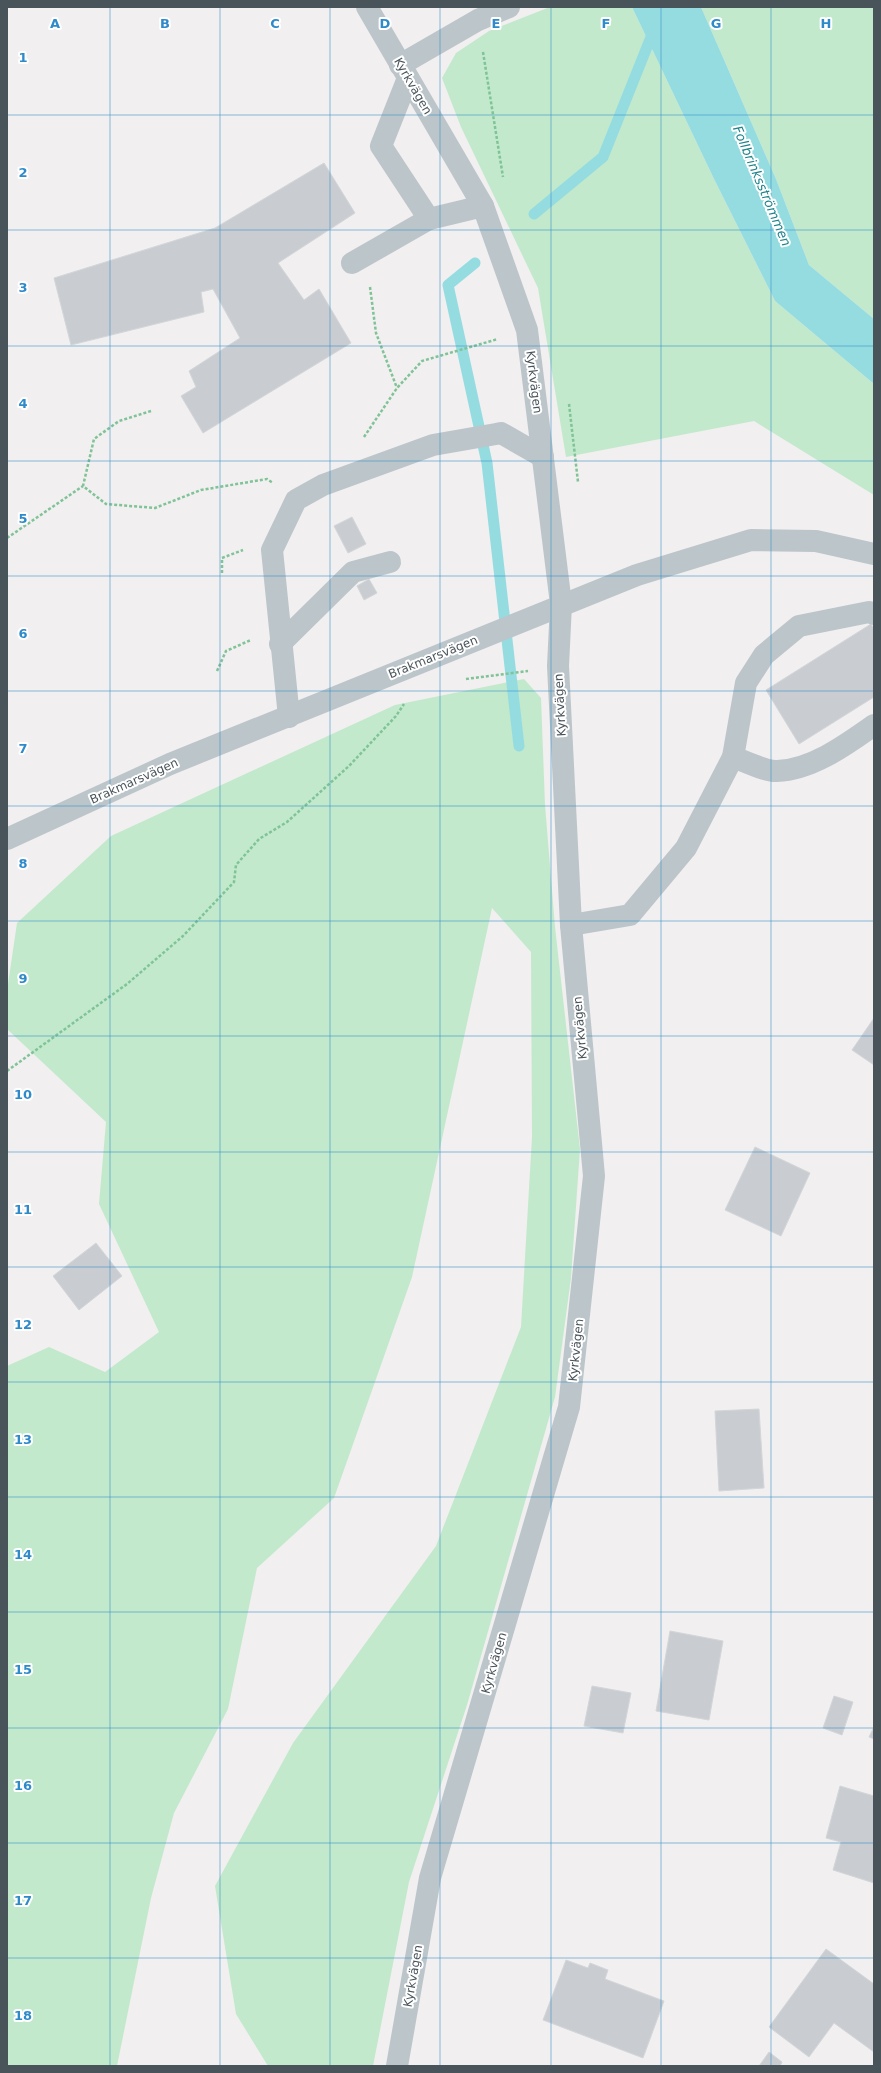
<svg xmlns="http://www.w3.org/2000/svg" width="881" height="2073" viewBox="0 0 881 2073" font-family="'DejaVu Sans',sans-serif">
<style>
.green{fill:#c2e9cc}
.water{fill:#95dce1}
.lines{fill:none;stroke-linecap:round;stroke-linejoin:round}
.stream{stroke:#95dce1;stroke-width:11}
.building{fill:#c9cdd1;stroke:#d3d6d9}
.path{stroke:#7fc397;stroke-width:2.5;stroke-dasharray:3 2;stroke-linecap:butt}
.minor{stroke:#bcc5ca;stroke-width:22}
.grid{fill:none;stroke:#2f8aca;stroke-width:1;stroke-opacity:0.55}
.labels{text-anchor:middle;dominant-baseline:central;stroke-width:4;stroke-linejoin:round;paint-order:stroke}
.street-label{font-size:12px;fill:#49545a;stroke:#fff}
.water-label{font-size:13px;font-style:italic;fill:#1d838a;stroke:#fff}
.grid-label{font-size:13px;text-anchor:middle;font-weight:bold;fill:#2f8aca;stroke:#fff;stroke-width:4;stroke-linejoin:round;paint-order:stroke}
</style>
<rect width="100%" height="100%" fill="#f1efef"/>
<g class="green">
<polygon points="550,7 632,7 714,179 775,301 874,384 874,495 754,421 566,457 538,288 461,127 442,78 456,53 489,31"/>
<polygon points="701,7 874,7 874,319 809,265 776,179"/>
<polygon points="524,679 541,698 545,805 555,927 580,1149 571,1278 555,1397 467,1705 409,1882 373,2066 268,2066 236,2014 215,1886 293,1743 436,1546 521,1327 532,1137 531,952 492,908 412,1277 334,1498 257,1568 228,1709 174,1813 151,1898 117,2066 7,2066 7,1366 49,1347 105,1372 159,1332 99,1204 106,1122 7,1029 7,991 17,923 111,836 395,705"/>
</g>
<polygon class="water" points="632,7 701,7 776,179 809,265 874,319 874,384 775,301 714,179"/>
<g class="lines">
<g class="stream">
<polyline points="534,214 603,157 663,7"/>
<polyline points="475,263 448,285 487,463 519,746"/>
</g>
</g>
<g class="building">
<polygon points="324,163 355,213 278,263 304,300 319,289 351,343 203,433 181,396 196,387 189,371 240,338 213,289 201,292 204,312 71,345 54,278 215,228"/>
<polygon points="352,517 366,544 348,553 334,526"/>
<polygon points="369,579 377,593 364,600 357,586"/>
<polygon points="871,624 874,629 874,697 799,744 766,690"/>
<polygon points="874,1018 874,1065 852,1050"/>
<polygon points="755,1147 810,1173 781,1236 725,1210"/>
<polygon points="96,1243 122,1276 79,1310 53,1276"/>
<polygon points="759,1409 764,1488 719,1491 715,1411"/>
<polygon points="670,1631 723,1641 709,1720 656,1711"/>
<polygon points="592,1686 631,1693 623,1733 584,1726"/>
<polygon points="834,1696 853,1702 842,1735 823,1728"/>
<polygon points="874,1727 874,1739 869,1737"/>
<polygon points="840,1786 874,1796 874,1883 833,1870 841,1842 826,1838"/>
<polygon points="826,1949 874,1984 874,2052 834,2023 809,2057 769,2027"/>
<polygon points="566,1960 588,1968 590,1963 608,1970 605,1979 664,2001 643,2058 543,2020"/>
<polygon points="769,2052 782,2062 780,2066 759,2066"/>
</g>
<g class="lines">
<g class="path">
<polyline points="483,52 503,177"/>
<polyline points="370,287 376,333 397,388"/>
<polyline points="569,404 578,482"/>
<polyline points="151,411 119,421 94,439 83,486 106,504 155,508 201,490 267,479 273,483"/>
<polyline points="364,437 397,388 422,361 498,339"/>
<polyline points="7,538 83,486"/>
<polyline points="222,573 222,558 243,550"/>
<polyline points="217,671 226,651 251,640"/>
<polyline points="466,679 528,671"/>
<polyline points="7,1071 127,984 183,936 234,882 236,865 259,839 287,822 349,766 396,716 404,704"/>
</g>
<g class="minor">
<polyline points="367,7 483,206 527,330 561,604 558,666 571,925 594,1176 569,1407 430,1878 397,2066"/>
<polyline points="400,65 478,20 509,7"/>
<polyline points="408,78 381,146 429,219 483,206"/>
<polyline points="352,263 429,219"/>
<polyline points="280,644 353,572 390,562"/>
<polyline points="289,717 272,550 296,500 323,485 433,445 496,434 501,433 543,457"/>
<path d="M733,757C744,761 767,772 777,771C812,770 847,744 874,725"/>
<polyline points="7,839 170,764 637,575 751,540 816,541 874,554"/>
<polyline points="571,925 630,915 686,848 733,757 746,683 764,655 799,626 869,612 874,614"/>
</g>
</g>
<path class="grid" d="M110,7V2066M220,7V2066M330,7V2066M440,7V2066M551,7V2066M661,7V2066M771,7V2066M7,115H874M7,230H874M7,346H874M7,461H874M7,576H874M7,691H874M7,806H874M7,921H874M7,1036H874M7,1152H874M7,1267H874M7,1382H874M7,1497H874M7,1612H874M7,1728H874M7,1843H874M7,1958H874"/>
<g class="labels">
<g class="street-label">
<text transform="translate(413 86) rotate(60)">Kyrkvägen</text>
<text transform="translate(534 382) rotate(83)">Kyrkvägen</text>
<text transform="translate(433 657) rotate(-22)">Brakmarsvägen</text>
<text transform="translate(560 705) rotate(-93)">Kyrkvägen</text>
<text transform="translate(134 781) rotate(-24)">Brakmarsvägen</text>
<text transform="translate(580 1028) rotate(-95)">Kyrkvägen</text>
<text transform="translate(576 1350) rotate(-84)">Kyrkvägen</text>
<text transform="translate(494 1663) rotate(-74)">Kyrkvägen</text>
<text transform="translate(413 1976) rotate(-80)">Kyrkvägen</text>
</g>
<g class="water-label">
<text transform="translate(762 186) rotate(67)">Follbrinksströmmen</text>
</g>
</g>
<g class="grid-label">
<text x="55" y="28">A</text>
<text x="165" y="28">B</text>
<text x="275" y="28">C</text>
<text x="385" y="28">D</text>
<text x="496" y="28">E</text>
<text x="606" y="28">F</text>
<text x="716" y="28">G</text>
<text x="826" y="28">H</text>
<text x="23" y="62">1</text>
<text x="23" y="177">2</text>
<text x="23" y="292">3</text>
<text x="23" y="408">4</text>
<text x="23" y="523">5</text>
<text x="23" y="638">6</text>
<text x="23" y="753">7</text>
<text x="23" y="868">8</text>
<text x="23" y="983">9</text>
<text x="23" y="1099">10</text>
<text x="23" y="1214">11</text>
<text x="23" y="1329">12</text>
<text x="23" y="1444">13</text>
<text x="23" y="1559">14</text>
<text x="23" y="1674">15</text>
<text x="23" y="1790">16</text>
<text x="23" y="1905">17</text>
<text x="23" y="2020">18</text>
</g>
<rect width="881" height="2073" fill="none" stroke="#49545a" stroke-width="16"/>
</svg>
